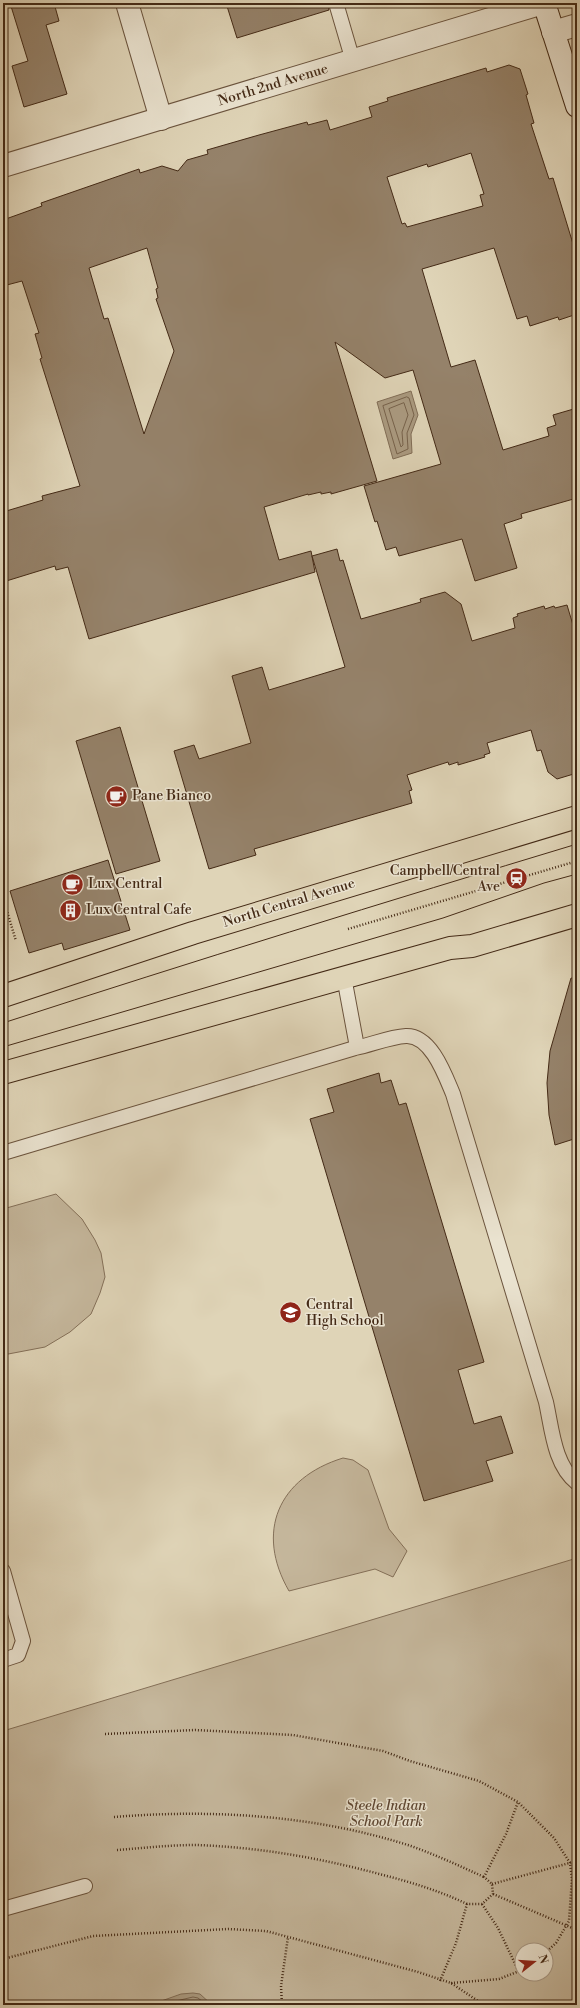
<svg xmlns="http://www.w3.org/2000/svg" width="580" height="2008" viewBox="0 0 580 2008" font-family="'Libre Bodoni',serif">
<style>
.green{fill:#c5b79c;stroke:#847059;fill-rule:evenodd}
.water{fill:#aa9a80;stroke:#816d56}
.lines{fill:none;stroke-linecap:round;stroke-linejoin:round}
.shore{stroke:#77624b;stroke-width:1}
.building{fill:#95826a;stroke:#442a16;fill-rule:evenodd}
.lane-casing{stroke:#6b543e;stroke-width:16}
.street-casing{stroke:#6b543e;stroke-width:24}
.secondary-casing{stroke:#442a16;stroke-width:24}
.primary-casing{stroke:#442a16;stroke-width:24}
.path{stroke:#442a16;stroke-width:2.5;stroke-dasharray:1 2;stroke-linecap:butt}
.lane{stroke:#eae3d0;stroke-width:14}
.street{stroke:#eae3d0;stroke-width:22}
.secondary{stroke:#eae3d0;stroke-width:22}
.primary{stroke:#dfd4b7;stroke-width:22}
.tram{stroke:#442a16;stroke-width:1}
.labels{text-anchor:middle;dominant-baseline:central;stroke-width:3;stroke-linejoin:round;paint-order:stroke}
.street-label{font-size:14px;fill:#442a16;stroke:#eae3d0}
.poi-label{font-size:14px;fill:#442a16;stroke:#eae3d0;text-anchor:start}
.park-label{font-size:14px;font-style:italic;fill:#5e4631;stroke:#eae3d0}
</style>
<rect width="100%" height="100%" fill="#dfd4b7"/>
<filter id="stains"><feTurbulence type="fractalNoise" baseFrequency=".005" numOctaves="4"/><feColorMatrix values="0 0 0 0 .2 0 0 0 0 .09 0 0 0 0 .02 0 0 0 .5 -.17"/></filter>
<radialGradient id="worn" r=".72"><stop offset=".6" stop-color="#630" stop-opacity="0"/><stop offset="1" stop-color="#630" stop-opacity=".3"/></radialGradient>
<g class="green">
<polygon points="56,1194 82,1219 95,1240 101,1253 105,1277 100,1293 91,1314 70,1332 45,1347 3,1355 3,1209"/>
<path d="M343,1458L353,1460L368,1470L389,1529L407,1551L393,1577L375,1569L289,1591C255,1532 278,1478 343,1458Z"/>
<path d="M577,1558V2005H3V1731ZM522,1950H546V1974H522Z"/>
</g>
<g class="water">
<polygon points="411,391 418,415 411,434 412,453 393,459 377,402"/>
<polygon points="193,1993 200,1994 212,2005 150,2005 181,1994"/>
</g>
<g class="lines">
<g class="shore">
<polygon points="407,397 409,398 414,415 407,433 408,449 397,454 383,406"/>
<polygon points="404,403 408,415 402,432 403,445 401,447 389,409"/>
<polyline points="159,2005 193,1997 198,1998 207,2005"/>
</g>
</g>
<g class="building">
<polygon points="10,3 54,3 59,21 46,25 67,94 24,107 12,66 28,61"/>
<polygon points="226,3 328,3 329,10 237,38"/>
<path d="M509,65L520,69L528,94L526,95L534,123L531,124L549,179L553,178L577,257V314L559,320L558,317L530,326L527,316L517,319L494,248L422,269L451,367L475,360L503,450L549,436L547,428L556,425L553,415L577,408V498L521,514L522,518L504,524L517,568L475,581L462,539L399,556L396,547L386,550L377,521L375,522L364,486L441,464L413,370L385,378L335,342L377,481L331,494V492L321,494V492L308,495V494L264,507L279,560L311,551L315,572L89,639L68,567L56,570L55,566L3,582V512L43,500L42,496L80,486L40,359L42,358L35,334L39,333L22,281L3,286V220L42,206L41,203L139,169L140,173L162,166L178,171L187,160L208,154L207,150L259,135L307,122L308,125L327,120L330,130L372,117L369,107L388,101L387,98L486,68L487,72ZM471,153L484,194L480,195L483,206L407,227L405,223L402,224L387,177L427,164L428,167ZM147,248L158,288L156,289L158,298L156,299L174,351L144,434L108,318L104,319L89,268Z"/>
<polygon points="337,549 340,561 343,560 361,619 421,602 420,599 445,592 461,604 472,641 515,628 513,618 518,616 517,614 544,606 545,609 554,606 555,608 567,605 573,625 577,624 577,773 557,779 548,772 541,750 537,751 531,730 487,743 490,753 484,755 485,757 458,765 458,762 449,765 448,762 407,775 412,790 409,791 412,803 254,849 256,855 209,869 174,751 194,745 199,759 251,743 232,676 262,667 269,690 345,667 312,556"/>
<polygon points="120,727 160,861 116,874 76,741"/>
<polygon points="108,860 130,930 64,950 62,943 29,953 10,891"/>
<polygon points="571,978 577,979 577,1138 555,1145 549,1115 547,1083 550,1051"/>
<polygon points="379,1073 381,1083 391,1080 399,1105 406,1103 484,1362 458,1370 474,1424 501,1416 513,1453 486,1461 493,1481 424,1501 310,1119 334,1112 327,1089"/>
</g>
<g class="lines">
<defs>
<g id="lane">
<polyline points="336,3 353,61"/>
<polyline points="344,977 357,1047"/>
<path d="M3,1153L355,1048C371,1045 389,1037 406,1036C431,1035 445,1075 453,1094L546,1402C552,1429 554,1465 577,1483"/>
<polyline points="3,1571 23,1641 18,1655 3,1660"/>
<polyline points="3,1909 85,1886"/>
</g>
<g id="street">
<polyline points="127,3 161,119"/>
<polyline points="553,32 577,25"/>
<polyline points="3,166 543,3"/>
</g>
<polyline id="secondary" points="544,3 577,106"/>
<g id="primary">
<polyline points="3,996 193,933 577,817"/>
<polyline points="3,1073 450,948 472,946 577,915"/>
</g>
</defs>
<use href="#lane" class="lane-casing"/>
<use href="#street" class="street-casing"/>
<use href="#secondary" class="secondary-casing"/>
<use href="#primary" class="primary-casing"/>
<g class="path">
<polyline points="3,898 16,941"/>
<polyline points="348,929 577,861"/>
<polyline points="105,1734 195,1730 293,1735 383,1751 410,1761 479,1781 518,1802 554,1838 570,1863 572,1879 569,1921 556,1943 546,1952"/>
<path d="M114,1817C213,1809 315,1815 411,1846C436,1855 460,1866 484,1877"/>
<path d="M117,1850C143,1848 169,1845 196,1845C253,1847 309,1856 364,1870C399,1879 434,1888 467,1904"/>
<polyline points="492,1884 577,1861"/>
<polyline points="493,1894 577,1930"/>
<polyline points="482,1904 498,1928 519,1972"/>
<polyline points="3,1959 93,1936 228,1929 266,1931 418,1972 451,1983 484,2005"/>
<polyline points="440,1981 456,1943 467,1904 482,1904 493,1894 492,1884 484,1877 506,1834 518,1802"/>
<polyline points="451,1983 499,1979 522,1970"/>
<polyline points="282,2005 281,1986 288,1937"/>
</g>
<use href="#lane" class="lane"/>
<use href="#street" class="street"/>
<use href="#secondary" class="secondary"/>
<use href="#primary" class="primary"/>
<g class="tram">
<path d="M3,1023C194,961 385,902 577,844"/>
<polyline points="3,1047 443,918 544,883 577,874"/>
</g>
</g>
<defs>
<symbol id="cafe-disc" viewBox="-11 -11 22 22"><circle r="9.5" fill="#8f2418" stroke="#eae3d0"/><path d="M-5.5-4.5H6V0H3Q3 3.5 0 3.5H-2.5Q-5.5 3.5-5.5 0ZM3-3.2v2h1.7v-2ZM-6 4.5H4V6H-6Z" fill="#fff"/></symbol>
<symbol id="station-disc" viewBox="-11 -11 22 22"><circle r="9.5" fill="#8f2418" stroke="#eae3d0"/><path d="M-3-6H3Q5-6 5-4V2Q5 4 3 4L4.5 6H3L1.5 4h-3L-3 6H-4.5L-3 4Q-5 4-5 2V-4Q-5-6-3-6ZM-3.5-4v3h7v-3ZM-3.5 1v1.5H-2V1ZM2 1v1.5H3.5V1Z" fill="#fff"/></symbol>
<symbol id="building-disc" viewBox="-11 -11 22 22"><circle r="9.5" fill="#8f2418" stroke="#eae3d0"/><path d="M-4-6H4V6H1V3H-1V6H-4ZM-2.5-4.3h1.7v1.8h-1.7ZM.8-4.3h1.7v1.8H.8ZM-2.5-1h1.7V.8h-1.7ZM.8-1h1.7V.8H.8Z" fill="#fff"/></symbol>
<symbol id="school-disc" viewBox="-11 -11 22 22"><circle r="9.5" fill="#8f2418" stroke="#eae3d0"/><path d="M0-5L7-2L0 1L-7-2ZM-4 1L0 2.5L4 1V4Q0 6-4 4Z" fill="#fff"/></symbol>
</defs>
<g fill-rule="evenodd">
<use href="#cafe-disc" x="104" y="784" width="25" height="25"/>
<use href="#station-disc" x="504" y="866" width="25" height="25"/>
<use href="#cafe-disc" x="60" y="872" width="25" height="25"/>
<use href="#building-disc" x="58" y="898" width="25" height="25"/>
<use href="#school-disc" x="278" y="1300" width="25" height="25"/>
</g>
<g class="labels">
<g class="street-label">
<text transform="translate(273 85) rotate(-17)">North 2nd Avenue</text>
<text transform="translate(289 903) rotate(-17)">North Central Avenue</text>
</g>
<g class="poi-label">
<text x="132" y="796">Pane Bianco</text>
<text x="500" y="871" text-anchor="end">Campbell/Central<tspan x="500" dy="16">Ave</tspan></text>
<text x="88" y="884">Lux Central</text>
<text x="86" y="910">Lux Central Cafe</text>
<text x="306" y="1305">Central<tspan x="306" dy="16">High School</tspan></text>
</g>
<g class="park-label">
<text x="386" y="1806">Steele Indian<tspan x="386" dy="16">School Park</tspan></text>
</g>
</g>
<rect width="580" height="2008" fill="none" stroke="#dfd4b7" stroke-width="16"/>
<rect x="4" y="4" width="572" height="2000" fill="none" stroke="#442a16" stroke-width="2"/>
<rect x="8" y="8" width="564" height="1992" fill="none" stroke="#442a16"/>
<g transform="translate(534 1962) rotate(73)"><circle r="19" fill="#eae3d0" stroke="#a89986"/>
<path d="M0-3L7 15L0 10L-7 15Z" fill="#8f2418"/>
<text y="-6" font-size="11" font-weight="bold" text-anchor="middle" fill="#442a16">N</text>
</g>
<rect width="100%" height="100%" filter="url(#stains)"/>
<rect width="100%" height="100%" fill="url(#worn)"/>
</svg>
